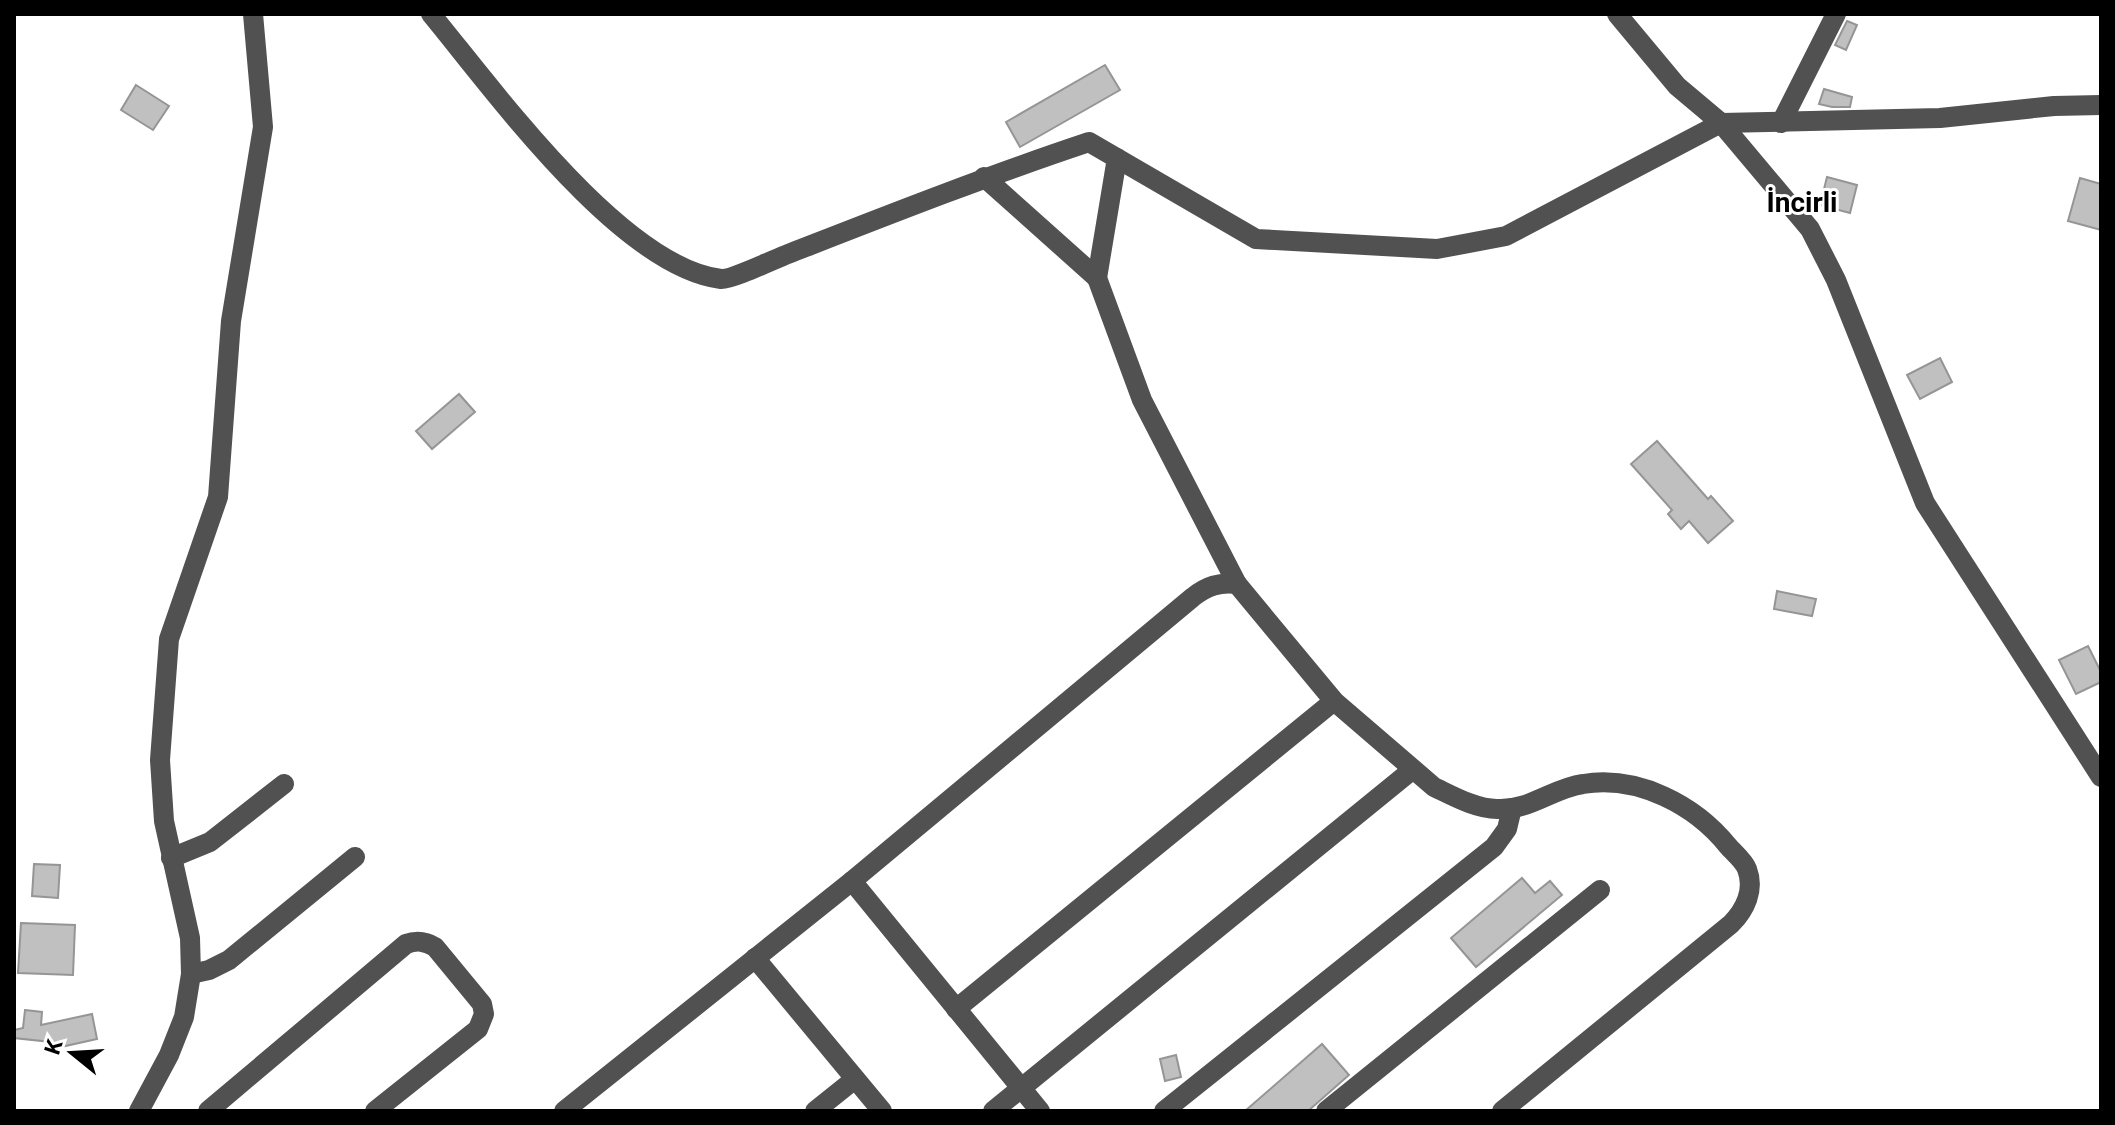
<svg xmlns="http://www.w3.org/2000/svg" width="2115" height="1125" viewBox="0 0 2115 1125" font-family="Roboto,sans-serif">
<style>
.building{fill:#c0c0c0;stroke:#959595;stroke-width:2}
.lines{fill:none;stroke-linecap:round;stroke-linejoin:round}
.minor{stroke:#515151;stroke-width:20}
.labels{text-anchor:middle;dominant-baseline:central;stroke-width:6;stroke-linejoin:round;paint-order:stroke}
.neighbourhood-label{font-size:28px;font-weight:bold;fill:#000;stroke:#fff}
</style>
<rect width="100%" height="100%" fill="#fff"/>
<g class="building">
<polygon points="1847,21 1857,25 1846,50 1835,45"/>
<polygon points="1105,65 1120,90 1020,147 1006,122"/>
<polygon points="136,85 169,106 153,130 121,110"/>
<polygon points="1824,89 1852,97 1850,107 1832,107 1819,104"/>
<polygon points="1827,177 1857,185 1850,213 1820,205"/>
<polygon points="2080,178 2101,184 2101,230 2068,221"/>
<polygon points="1940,358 1952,382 1920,399 1907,375"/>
<polygon points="459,394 475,412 432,449 416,431"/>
<polygon points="1657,441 1708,499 1711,496 1733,521 1708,543 1689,521 1681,529 1668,514 1672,510 1631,464"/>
<polygon points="1777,591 1816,599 1812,616 1774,609"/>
<polygon points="2088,646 2101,672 2101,682 2076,694 2059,660"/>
<polygon points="34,864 60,865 58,898 32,896"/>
<polygon points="1522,878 1535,893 1550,881 1562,895 1476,967 1451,938"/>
<polygon points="21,923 75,925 73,975 18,973"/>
<polygon points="25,1010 42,1012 41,1025 92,1014 97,1039 61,1047 60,1043 14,1038 14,1030 23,1028"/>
<polygon points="1322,1044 1349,1075 1308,1111 1245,1111"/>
<polygon points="1176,1055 1181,1077 1165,1081 1160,1059"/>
</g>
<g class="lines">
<g class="minor">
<path d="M431,14C493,89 621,267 721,279C731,280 775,259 788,254C888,215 987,176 1089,142L1256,239L1437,249L1506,236L1721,123L1810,229L1836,280L1925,503L2101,777"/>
<polyline points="1617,14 1677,86 1721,123 1940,118 2054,106 2101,105"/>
<polyline points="1781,123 1836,14"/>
<polyline points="984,177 1097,278 1117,158"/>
<polyline points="1097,278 1142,400 1237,584"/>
<polyline points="171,858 210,842 284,784"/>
<polyline points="852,881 1040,1111"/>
<polyline points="755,958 882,1111"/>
<polyline points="191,974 209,970 229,960 355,857"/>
<polyline points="956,1009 1334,701"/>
<polyline points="139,1111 169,1055 184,1017 191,974 190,938 164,821 160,760 169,639 218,497 231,321 263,127 253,14"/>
<path d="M208,1111L406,944C417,940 425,941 435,947L482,1004L484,1014L478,1029L375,1111"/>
<path d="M564,1111L852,881L1193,597C1207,586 1219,582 1237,584L1334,701L1434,787C1453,796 1476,809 1497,809C1529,811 1553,788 1583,784C1638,775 1695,805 1728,846C1734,853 1744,861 1747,869C1755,890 1745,910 1731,924L1502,1111"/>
<polyline points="815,1111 855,1079"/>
<polyline points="993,1111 1412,770"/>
<polyline points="1164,1111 1494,847 1507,829 1512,808"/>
<polyline points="1326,1111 1600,890"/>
</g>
</g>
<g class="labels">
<g class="neighbourhood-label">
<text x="1802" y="202">İncirli</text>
</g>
</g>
<rect width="2115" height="1125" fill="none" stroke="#000000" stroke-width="32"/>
<g transform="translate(72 1053) rotate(288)" stroke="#ffffff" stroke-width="6" paint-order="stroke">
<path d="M0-6L14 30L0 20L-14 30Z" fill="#000000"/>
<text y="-12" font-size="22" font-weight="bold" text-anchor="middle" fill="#000000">K</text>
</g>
</svg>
